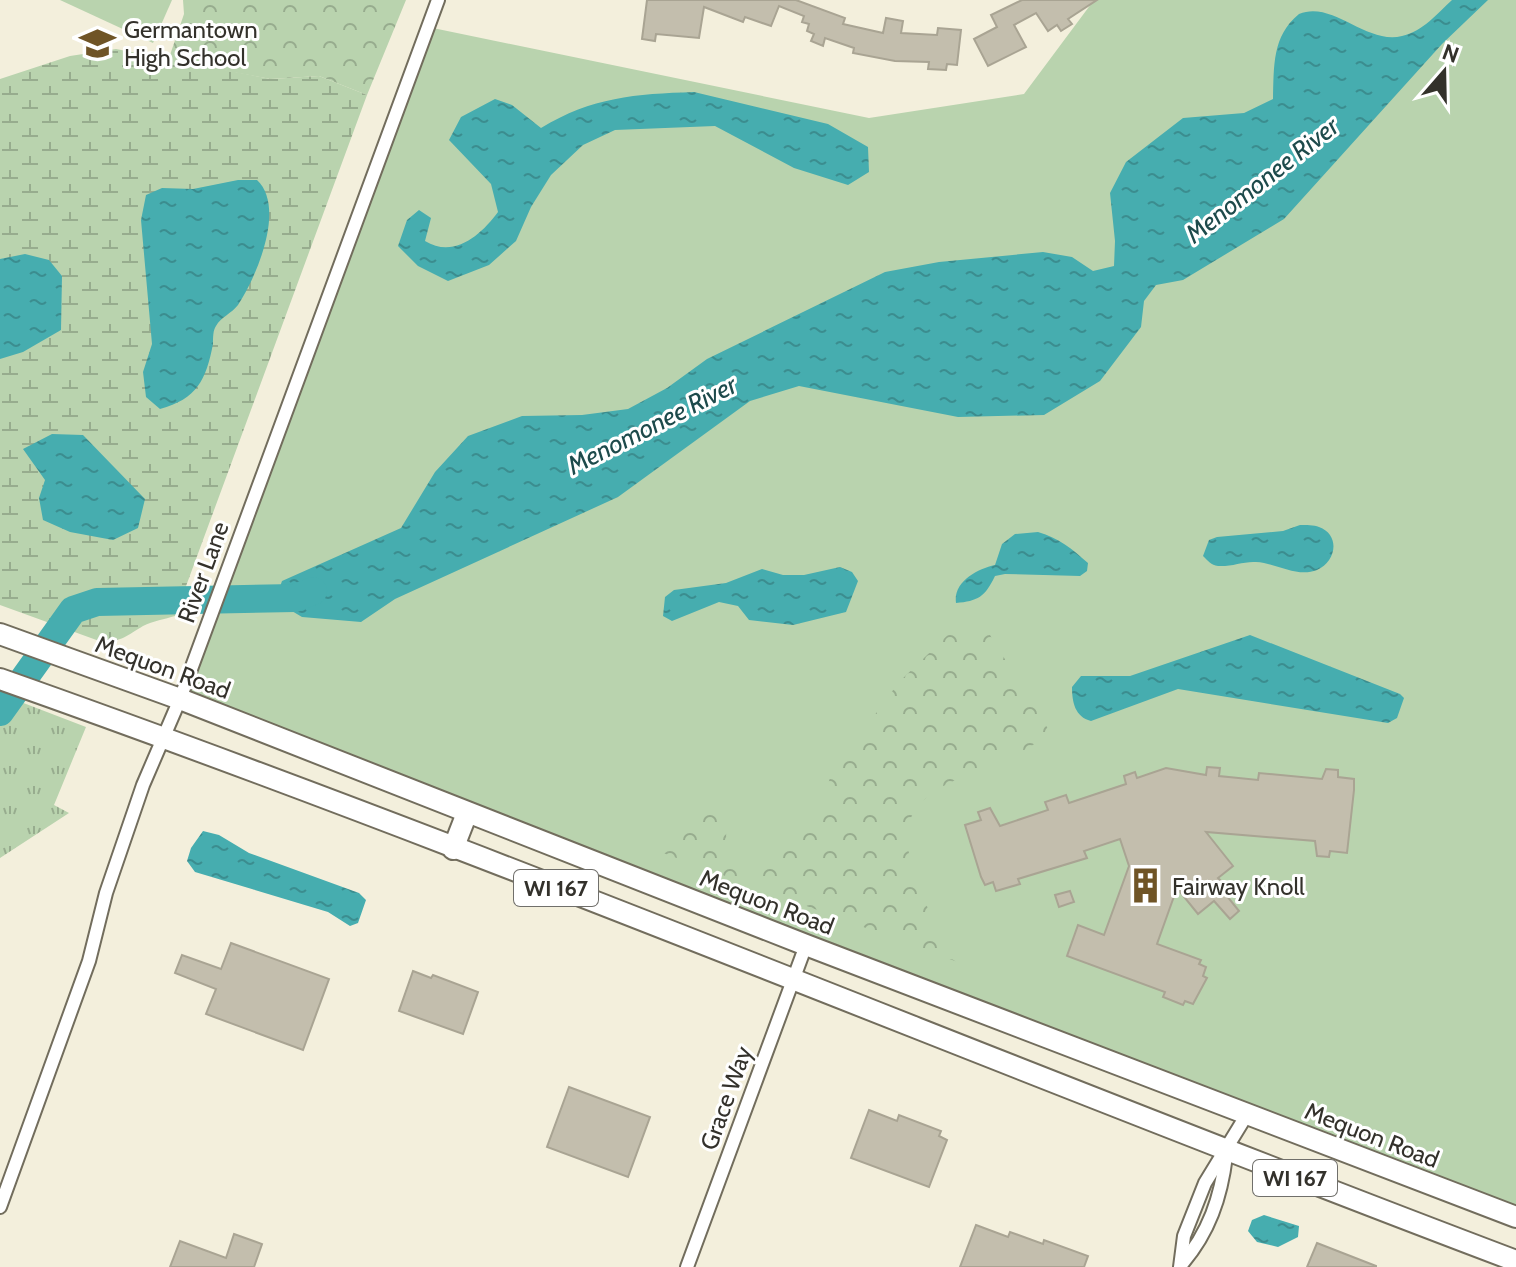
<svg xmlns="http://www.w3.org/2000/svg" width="1516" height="1267" viewBox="0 0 1516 1267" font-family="Cabin,sans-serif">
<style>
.grass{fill:#b9d3ae}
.forest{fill:url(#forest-crowns)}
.wetland{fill:url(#wetland-marsh)}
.park{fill:url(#park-tufts)}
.water{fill:url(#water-ripples)}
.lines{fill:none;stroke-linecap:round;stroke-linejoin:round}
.river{stroke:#46adaf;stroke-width:28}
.building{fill:#c3bead;stroke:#a9a493;stroke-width:2}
.minor-casing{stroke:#726d5d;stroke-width:16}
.primary-casing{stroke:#726d5d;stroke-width:24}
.minor{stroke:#fff;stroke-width:12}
.primary{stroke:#fff;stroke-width:20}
.labels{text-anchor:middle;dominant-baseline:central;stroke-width:6;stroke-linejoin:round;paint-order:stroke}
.shield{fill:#fff;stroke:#706f6b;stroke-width:2}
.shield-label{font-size:22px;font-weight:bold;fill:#33312b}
.poi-label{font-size:24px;fill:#33312b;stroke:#fff;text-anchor:start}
.street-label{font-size:24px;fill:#33312b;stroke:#fff}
.water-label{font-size:26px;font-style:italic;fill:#1d4a4b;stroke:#fff}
</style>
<defs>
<pattern id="forest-crowns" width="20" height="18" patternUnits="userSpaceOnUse" patternTransform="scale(2)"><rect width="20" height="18" fill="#b9d3ae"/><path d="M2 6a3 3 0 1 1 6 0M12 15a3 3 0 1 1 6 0" fill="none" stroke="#97ac8e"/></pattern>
<pattern id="wetland-marsh" width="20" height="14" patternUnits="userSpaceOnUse" patternTransform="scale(2)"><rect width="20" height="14" fill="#b9d3ae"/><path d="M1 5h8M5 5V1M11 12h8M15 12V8" fill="none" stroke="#97ac8e"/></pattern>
<pattern id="park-tufts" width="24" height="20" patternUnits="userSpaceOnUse" patternTransform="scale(2)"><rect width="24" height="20" fill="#b9d3ae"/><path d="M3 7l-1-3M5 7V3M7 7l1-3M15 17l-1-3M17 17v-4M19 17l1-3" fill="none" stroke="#97ac8e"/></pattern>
<pattern id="water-ripples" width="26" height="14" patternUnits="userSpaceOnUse" patternTransform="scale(2)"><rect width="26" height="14" fill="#46adaf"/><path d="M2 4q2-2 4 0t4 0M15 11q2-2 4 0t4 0" fill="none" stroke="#3b8d8f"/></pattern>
</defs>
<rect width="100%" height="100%" fill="#f3efdc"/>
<g class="grass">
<polygon points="60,0 172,0 153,43"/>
<polygon points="1094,0 1516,0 1516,1213 180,699 428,27 869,118 1024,94"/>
</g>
<g class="forest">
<polygon points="183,0 406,0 367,95 319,76 271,79 149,57 170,55 184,14"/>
<path d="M951,632L990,635L1050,732C1000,780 875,774 915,872C923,892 929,917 940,935C949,948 969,960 982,971L655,850L702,805L730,824L726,835L729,853L752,870L774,865L794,831L813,822L832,773L899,682Z"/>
</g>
<path class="wetland" d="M116,49L271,79L319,76L367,95L175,616C165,619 153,621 143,626C128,635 121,642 102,642L0,605V79L70,56Z"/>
<polygon class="park" points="0,694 86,727 54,805 69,813 0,858"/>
<g class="water">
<path d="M1452,0H1488L1442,44L1284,219L1183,280L1156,285L1144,301L1141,327L1100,381L1044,415L958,417L799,386L750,401L618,497L395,599L361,622L302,617L275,601L282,581L401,528L435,472L468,436L522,416L582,415L628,409L667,388L707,359L885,272L939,262L1043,252L1072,257L1093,271L1114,266L1115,241L1110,193L1126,162L1183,118L1244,113L1273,99C1274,66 1272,36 1299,14C1333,0 1366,45 1402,36C1422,32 1438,13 1452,0Z"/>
<path d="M694,92L828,124L868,147L869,172L848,185L794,168L715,126L615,130L583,145L551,175L531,207L516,241L489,265L448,281L418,266L398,246L407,220L419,210L431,218L425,241C454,259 481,235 498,212L491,184L449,140L461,117L495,99L512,105L541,128C592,97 635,94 694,92Z"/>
<path d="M238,180H257C286,207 257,276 238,305C232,313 221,317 216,326C213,330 213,338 213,344C206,380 197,399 160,409L146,397L143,372L152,344L141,220L146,195L162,188L193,189Z"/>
<polygon points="25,254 49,260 62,276 61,330 23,352 0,359 0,259"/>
<polygon points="52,434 83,435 145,499 138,528 113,540 70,532 43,520 39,498 45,480 23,449"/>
<path d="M1300,525C1306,525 1314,525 1319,527C1341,535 1336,562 1317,570C1297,578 1276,563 1256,562C1244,561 1231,567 1218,566C1211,565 1208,561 1203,556L1209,540L1217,537L1283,531Z"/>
<path d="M1038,532C1059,538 1072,549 1088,563L1087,571L1080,576L1005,574L995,576C985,597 978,601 956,603C953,582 977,569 995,565L1002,544L1015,534Z"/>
<polygon points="840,567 852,572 858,581 846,612 793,625 749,620 738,606 719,602 672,621 663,616 665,597 674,590 726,583 762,569 783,575 804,575"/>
<path d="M1250,635L1400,694L1404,698L1397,718L1388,723L1178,689L1091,721C1075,717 1072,702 1072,687L1081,676H1130Z"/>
<polygon points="203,831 219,835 249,853 359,893 366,900 358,923 350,926 328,912 195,872 187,861 191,848"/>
<polygon points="1264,1215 1299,1226 1298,1237 1278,1247 1257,1242 1248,1231 1252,1220"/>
</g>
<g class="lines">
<polyline class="river" points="0,712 73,610 97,602 295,598 313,591"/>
</g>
<g class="building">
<polygon points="647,0 796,0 845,18 843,24 883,33 886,18 903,21 901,33 937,35 938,28 961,30 957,65 947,64 946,70 928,69 929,62 895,61 853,53 854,48 825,38 823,46 811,41 814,34 807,31 809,24 802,22 804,16 779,6 771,26 745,17 743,22 704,7 699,38 656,34 655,41 642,39"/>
<polygon points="1022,0 1097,0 1068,19 1072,24 1061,31 1057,25 1048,31 1036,13 1014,25 1026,47 988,66 974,39 997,27 991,15"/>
<polygon points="1207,767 1220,768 1219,776 1258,780 1259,773 1322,779 1326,769 1338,770 1338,777 1354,779 1354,790 1347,853 1330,851 1329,857 1317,856 1315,841 1206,832 1233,866 1218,878 1222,882 1218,885 1239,911 1230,919 1214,901 1198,914 1177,888 1157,944 1201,960 1199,964 1206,967 1203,976 1207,978 1193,1004 1185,1001 1183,1005 1163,997 1165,992 1067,956 1078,925 1104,935 1129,866 1120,839 1084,851 1087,858 1018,879 1020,884 996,891 993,882 985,885 981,877 965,825 981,820 978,812 990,808 1000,826 1048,810 1045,802 1066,795 1069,803 1126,784 1124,776 1135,772 1137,778 1166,768 1206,775"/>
<polygon points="1070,891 1074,902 1059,907 1055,895"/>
<polygon points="231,943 329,979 303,1050 206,1014 216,989 175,973 182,955 221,969"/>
<polygon points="413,971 431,978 433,975 478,992 463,1034 399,1011"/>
<polygon points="569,1087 650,1117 628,1177 547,1147"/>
<polygon points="869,1110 897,1121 899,1115 941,1131 939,1136 947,1140 929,1187 851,1158"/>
<polygon points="976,1225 1008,1237 1010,1232 1043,1244 1044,1240 1088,1256 1084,1267 960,1267"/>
<polygon points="234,1234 262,1244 254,1267 170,1267 180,1241 226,1258"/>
<polygon points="1317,1243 1376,1266 1376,1267 1307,1267"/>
</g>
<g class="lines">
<defs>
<g id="minor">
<polyline points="0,1207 89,961 106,893 143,785 180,699 438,0"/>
<path d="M1181,1265C1209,1233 1221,1197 1226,1156"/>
<polyline points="687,1267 806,945"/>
<polyline points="1180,1267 1184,1236 1205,1183 1246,1116"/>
</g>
<g id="primary">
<polyline points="0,634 180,699 806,945 1516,1217"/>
<path d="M0,679C510,859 1009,1070 1516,1261"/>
<polyline points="453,849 467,813"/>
</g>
</defs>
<use href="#minor" class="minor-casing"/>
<use href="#primary" class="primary-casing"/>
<use href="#minor" class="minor"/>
<use href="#primary" class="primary"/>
</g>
<defs>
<symbol id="school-bare" viewBox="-9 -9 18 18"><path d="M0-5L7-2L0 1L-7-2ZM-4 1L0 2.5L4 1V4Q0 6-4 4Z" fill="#6f5426" stroke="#fff" stroke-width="2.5" paint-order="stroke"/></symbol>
<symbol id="building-bare" viewBox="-9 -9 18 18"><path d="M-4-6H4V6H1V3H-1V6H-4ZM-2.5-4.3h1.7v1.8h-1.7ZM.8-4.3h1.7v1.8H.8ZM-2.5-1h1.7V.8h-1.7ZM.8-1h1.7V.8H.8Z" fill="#6f5426" stroke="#fff" stroke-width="2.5" paint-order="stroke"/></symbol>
</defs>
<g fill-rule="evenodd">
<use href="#school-bare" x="72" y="18" width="51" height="51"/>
<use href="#building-bare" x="1120" y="860" width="51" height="51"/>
</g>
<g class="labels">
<g class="shield">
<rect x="514" y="870" width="84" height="36" rx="6"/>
<rect x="1253" y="1160" width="84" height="36" rx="6"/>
</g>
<g class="shield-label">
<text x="556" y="888">WI 167</text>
<text x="1295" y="1178">WI 167</text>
</g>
<g class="poi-label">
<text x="124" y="29">Germantown<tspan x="124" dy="28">High School</tspan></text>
<text x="1172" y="886">Fairway Knoll</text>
</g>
<g class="street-label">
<text transform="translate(203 572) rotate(-70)">River Lane</text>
<text transform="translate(163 667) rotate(20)">Mequon Road</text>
<text transform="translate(767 902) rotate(21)">Mequon Road</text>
<text transform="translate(726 1098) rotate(-70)">Grace Way</text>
<text transform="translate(1372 1135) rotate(21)">Mequon Road</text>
</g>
<g class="water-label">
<text transform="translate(1262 180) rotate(-38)">Menomonee River</text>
<text transform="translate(652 425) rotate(-27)">Menomonee River</text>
</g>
</g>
<g transform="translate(1444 72) rotate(20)" stroke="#ffffff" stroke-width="6" paint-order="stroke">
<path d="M0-6L14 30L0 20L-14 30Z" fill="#33312b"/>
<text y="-12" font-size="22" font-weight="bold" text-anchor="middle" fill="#33312b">N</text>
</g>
</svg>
